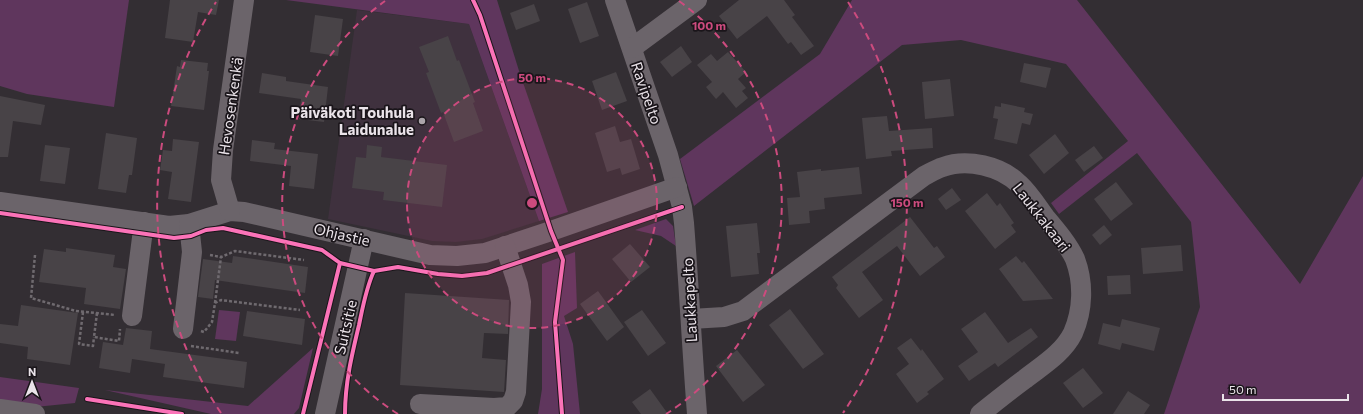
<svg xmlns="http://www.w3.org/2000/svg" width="1363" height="414" viewBox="0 0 1363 414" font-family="Commissioner,sans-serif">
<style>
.built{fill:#3f313e}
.green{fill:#5f365d}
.building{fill:#484347}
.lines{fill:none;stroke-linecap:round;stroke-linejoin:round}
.path{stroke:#6f6a6f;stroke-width:2.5;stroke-dasharray:3 2;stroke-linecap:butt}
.minor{stroke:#6b646a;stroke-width:20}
.cycleway-casing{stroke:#1a151a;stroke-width:6}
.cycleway{stroke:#fb73b8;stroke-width:4}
.ring{fill:none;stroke:#cc4b7e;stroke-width:2;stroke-dasharray:7 5}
.poi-dot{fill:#aaa4a9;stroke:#1a151a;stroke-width:1.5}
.labels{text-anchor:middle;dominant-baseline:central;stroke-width:3.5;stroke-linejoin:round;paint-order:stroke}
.street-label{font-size:15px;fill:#eae3e9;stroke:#1a151a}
.poi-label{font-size:15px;font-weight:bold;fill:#eae3e9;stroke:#1a151a;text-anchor:end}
.centre{fill:#cc4b7e;stroke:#1a151a;stroke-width:2}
.ring-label{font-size:12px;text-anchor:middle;font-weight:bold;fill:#cc4b7e;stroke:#1a151a;stroke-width:3.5;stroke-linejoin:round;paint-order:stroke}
</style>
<rect width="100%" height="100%" fill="#332e33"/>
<polygon class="built" points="357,10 469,24 539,221 482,239 456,242 432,241 328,219"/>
<g class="green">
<polygon points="0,0 129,0 114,107 27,94 0,86"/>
<polygon points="286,0 497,0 520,74 568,212 539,221 469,24"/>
<polygon points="852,0 1077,0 1300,284 1363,176 1363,414 1164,414 1200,307 1191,222 1137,153 1059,214 1051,203 1128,141 1066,64 961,40 902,45 694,206 680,159 820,54"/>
<polygon points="666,219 673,226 676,246 661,236 635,230"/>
<polygon points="575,252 577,308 564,316 573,344 580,414 538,414 542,389 542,264"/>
<polygon points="219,310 240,312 236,341 215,339"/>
<polygon points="313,348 299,408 294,414 211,414 105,390 248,406"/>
<polygon points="0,377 79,388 75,403 35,407 0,402"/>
</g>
<g class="building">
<polygon points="170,0 219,0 216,15 198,12 193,42 165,38"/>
<polygon points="739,0 784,0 795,15 792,17 814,46 801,55 791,42 788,44 767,16 737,39 719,16"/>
<polygon points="587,2 599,36 580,43 568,9"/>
<polygon points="534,4 540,21 516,30 510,13"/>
<polygon points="315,15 343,19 338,56 310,52"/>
<polygon points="448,36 457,61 459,60 475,102 473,103 483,131 454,142 443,112 441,113 426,73 429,72 419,47"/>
<polygon points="681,46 692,62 672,77 660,62"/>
<polygon points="728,52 746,72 738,79 746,88 742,91 748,98 736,108 723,92 716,99 706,87 712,82 697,65 711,54 717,61"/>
<polygon points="181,60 208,63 207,71 209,71 204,110 171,106 177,66 180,67"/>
<polygon points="1024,63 1051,68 1046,88 1020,82"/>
<polygon points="616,72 627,101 602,110 592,81"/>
<polygon points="262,73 286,77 286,81 328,87 324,122 299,119 301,99 259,93"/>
<polygon points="950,79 954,116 925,119 922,82"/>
<polygon points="0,96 45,105 41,125 13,121 8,157 0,157"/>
<polygon points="1001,103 1025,108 1024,112 1033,114 1030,125 1022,123 1017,144 994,139 998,119 993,118 995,106 1001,107"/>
<polygon points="887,116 889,131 932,128 933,148 891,151 892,156 866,159 862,118"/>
<polygon points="615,126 620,142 631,139 640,169 622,175 620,168 607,172 595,133"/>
<polygon points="106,133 137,138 132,175 129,175 126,193 98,189"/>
<polygon points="1055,134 1069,153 1044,174 1029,155"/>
<polygon points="173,139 199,142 191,202 168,199 172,172 160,170 163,150 172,151"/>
<polygon points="252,140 275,143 274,149 318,154 314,189 289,186 291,166 250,161"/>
<polygon points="45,145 70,148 65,184 40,181"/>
<polygon points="367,145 382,147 381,157 447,165 442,207 383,200 384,192 352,188 356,157 366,158"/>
<polygon points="1094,146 1103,158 1084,172 1075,160"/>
<polygon points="859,167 862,194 824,198 825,209 809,211 810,223 789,225 787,198 800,197 797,172 821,169 821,171"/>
<polygon points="1116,182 1133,204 1111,221 1094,199"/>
<polygon points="952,188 961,200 946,210 938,199"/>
<polygon points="987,193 997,206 1000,203 1014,223 1011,225 1016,232 995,249 965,211"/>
<polygon points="910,217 934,248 937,246 945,257 920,276 897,246 862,272 883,300 859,318 836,288 838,285 832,277"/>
<polygon points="757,223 760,253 757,253 759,274 731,277 726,226"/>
<polygon points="1104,225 1112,235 1100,245 1092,235"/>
<polygon points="630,244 650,267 631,282 612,259"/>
<polygon points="1181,245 1183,271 1143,274 1141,248"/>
<polygon points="66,248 115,255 113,267 126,269 120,309 84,304 86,288 39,282 44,249 66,252"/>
<polygon points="233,256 308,267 305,293 215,280 213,299 198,297 203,259 232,263"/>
<polygon points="1016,256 1022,263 1024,261 1053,299 1023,301 999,269"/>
<polygon points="1130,275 1131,294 1108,295 1107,276"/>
<polygon points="598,291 624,327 607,341 580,304"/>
<polygon points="405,293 509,300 508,334 484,333 482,358 506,360 504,392 400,385"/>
<polygon points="21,305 78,313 70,365 27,359 28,347 0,343 0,324 18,326"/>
<polygon points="790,309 824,354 803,369 769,325"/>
<polygon points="642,310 666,343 648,356 624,322"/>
<polygon points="247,311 305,319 302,345 243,336"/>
<polygon points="985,312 1008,343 1031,328 1038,337 998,367 995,363 969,381 958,366 978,352 961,329"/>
<polygon points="1122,319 1160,328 1154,351 1122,343 1120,350 1098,344 1103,323 1120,327"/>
<polygon points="126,328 152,331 150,349 247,362 244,388 163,377 165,364 132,359 130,373 99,368 103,342 123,345"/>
<polygon points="911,338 921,351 922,349 944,379 927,392 929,394 917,403 896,374 909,364 897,348"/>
<polygon points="737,350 765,385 743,402 716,366"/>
<polygon points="1083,368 1103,393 1083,408 1063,383"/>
<polygon points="650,389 668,414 641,414 632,402"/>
<polygon points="1128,391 1150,405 1144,414 1113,414"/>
</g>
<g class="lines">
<g class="path">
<polyline points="35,255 31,298 76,311 115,315"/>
<polyline points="210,255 221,257 235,251 304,260"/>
<polyline points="215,303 221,257"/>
<polyline points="83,312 79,344 93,346 94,337"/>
<polyline points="97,313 94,337 119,341 120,329"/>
<polyline points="201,331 204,332 212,322 215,303 221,300 300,310"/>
<polyline points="191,346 239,353"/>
</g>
<g class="minor">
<path d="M615,0L668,155L682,207L684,223C689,286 692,350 697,414"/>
<polyline points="632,48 697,0"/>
<polyline points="0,202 169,226 189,224 230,211 244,212 430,255 457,256 485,253 551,231 677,187"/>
<polyline points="230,211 221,180 223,150 244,0"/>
<polyline points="132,316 144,222"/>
<path d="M691,319L724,317L743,311L924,176C930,173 936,169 943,167C967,158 1001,166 1019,184C1029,193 1037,206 1045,217C1056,230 1068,244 1075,259C1084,283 1083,310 1073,333C1063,353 1043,365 1025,379C1010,390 995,402 980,414"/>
<polyline points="183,329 192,252 189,224"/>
<polyline points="420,404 494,408 507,407 513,401 516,392 521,302 518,285 505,246"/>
<polyline points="0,409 35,414"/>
<polyline points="325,414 364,239"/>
</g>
<defs>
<g id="cycleway">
<polyline points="473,0 480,15 551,231 563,260 555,322 562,414"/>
<polyline points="0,213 174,238 191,236 206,230 223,228 322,250 340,263 303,414"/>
<polyline points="340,263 374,271 398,267 438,274 462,276 487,273 682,207"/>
<polyline points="87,399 182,414"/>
<path d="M345,414C345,383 352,354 359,325C363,306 366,288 374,271"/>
</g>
</defs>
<use href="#cycleway" class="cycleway-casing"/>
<use href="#cycleway" class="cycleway"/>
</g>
<circle cx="532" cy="203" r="125" fill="#cc4b7e" fill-opacity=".12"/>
<g class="ring">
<circle cx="532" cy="203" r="125"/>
<path d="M398 414A250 250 0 0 1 385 1M679 1A250 250 0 0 1 666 414"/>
<path d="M221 413A375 375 0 0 1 216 2M848 2A375 375 0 0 1 843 413"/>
</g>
<circle class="poi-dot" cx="422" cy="121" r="4"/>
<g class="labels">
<g class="street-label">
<text transform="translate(647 93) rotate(71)">Ravipelto</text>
<text transform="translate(230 106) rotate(-82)">Hevosenkenkä</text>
<text transform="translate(1042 217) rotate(52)">Laukkakaari</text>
<text transform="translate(342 234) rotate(13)">Ohjastie</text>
<text transform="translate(689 300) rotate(-93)">Laukkapelto</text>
<text transform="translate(345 327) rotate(-77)">Suitsitie</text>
</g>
<g class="poi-label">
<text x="414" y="112">Päiväkoti Touhula<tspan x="414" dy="17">Laidunalue</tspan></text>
</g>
</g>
<circle cx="532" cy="203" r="6" class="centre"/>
<g class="ring-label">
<text x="709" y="30">100 m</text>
<text x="532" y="82">50 m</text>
<text x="907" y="207">150 m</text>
</g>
<g transform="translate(32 382)" stroke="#1a151a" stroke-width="3" paint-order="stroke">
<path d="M0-3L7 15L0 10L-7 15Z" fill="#eae3e9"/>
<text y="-6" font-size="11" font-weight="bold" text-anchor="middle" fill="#eae3e9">N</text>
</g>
<path d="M1223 394v6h125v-6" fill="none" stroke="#eae3e9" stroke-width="2"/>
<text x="1229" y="394" font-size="12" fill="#eae3e9" stroke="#1a151a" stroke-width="3" paint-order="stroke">50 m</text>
</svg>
